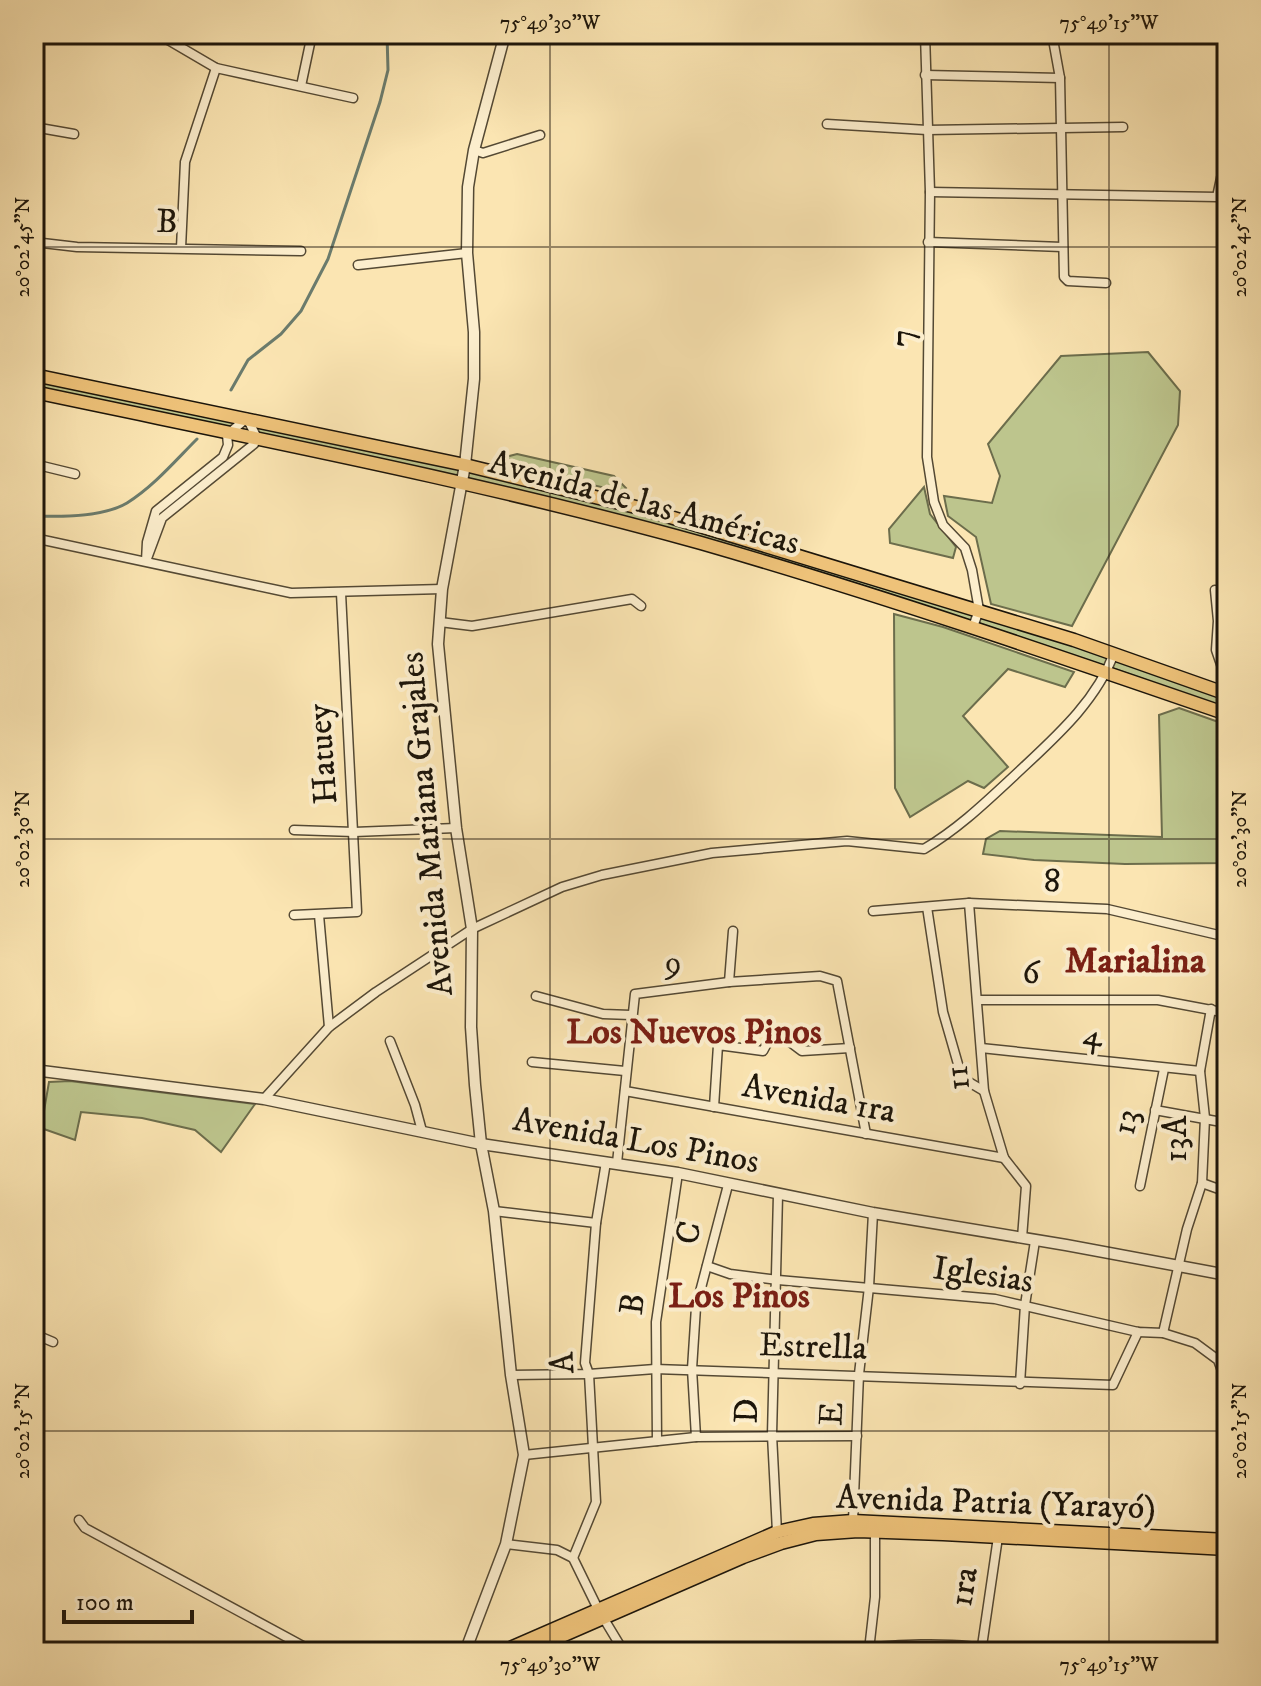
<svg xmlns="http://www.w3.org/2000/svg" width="1261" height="1686" viewBox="0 0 1261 1686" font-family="'IM FELL DW Pica',serif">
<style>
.green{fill:#bdc58d;stroke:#6c6d4c;stroke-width:2}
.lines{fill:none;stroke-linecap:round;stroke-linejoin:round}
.stream{stroke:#6b7b6c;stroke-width:3}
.minor-casing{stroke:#544934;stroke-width:11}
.tertiary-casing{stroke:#544934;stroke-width:13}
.primary-casing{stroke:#1c150a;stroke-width:15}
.minor{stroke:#fceecd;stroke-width:8}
.tertiary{stroke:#fceecd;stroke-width:10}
.primary{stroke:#eec279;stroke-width:12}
.ticks{fill:none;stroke:#1c150a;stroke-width:2;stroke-opacity:0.45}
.labels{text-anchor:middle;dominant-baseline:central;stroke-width:8;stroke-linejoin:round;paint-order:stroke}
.street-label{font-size:34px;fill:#1c150a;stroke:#fceecd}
.neighbourhood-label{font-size:36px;font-weight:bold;fill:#7a1f14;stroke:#fceecd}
.neatline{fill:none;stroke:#1c150a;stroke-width:3}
.ticks-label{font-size:20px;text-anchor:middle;fill:#1c150a}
</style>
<rect width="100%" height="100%" fill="#fbe5b2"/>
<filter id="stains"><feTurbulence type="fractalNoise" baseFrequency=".0025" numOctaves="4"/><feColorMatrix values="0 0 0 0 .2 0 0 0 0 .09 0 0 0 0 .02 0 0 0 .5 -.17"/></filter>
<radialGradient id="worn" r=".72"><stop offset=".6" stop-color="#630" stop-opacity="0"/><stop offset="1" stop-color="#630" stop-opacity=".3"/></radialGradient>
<g class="green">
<polygon points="1148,352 1180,391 1178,425 1072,626 991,604 976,537 948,516 944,496 992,503 1000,476 988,444 1061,356"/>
<polygon points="34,380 237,421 229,428 34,386"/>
<polygon points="255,425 459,469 457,477 259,434"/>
<polygon points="517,454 614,476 626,488 623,492 500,464 502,458"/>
<polygon points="469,471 674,523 974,614 972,621 699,537 468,479"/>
<polygon points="924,487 930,514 956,547 953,558 890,543 889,529"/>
<polygon points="894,614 943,627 1074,672 1065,687 1008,669 963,716 1008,767 984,788 968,781 910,817 895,788"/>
<polygon points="981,616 1108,657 1105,666 978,623"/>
<polygon points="1115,659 1227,699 1227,709 1112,668"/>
<polygon points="1179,708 1227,725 1227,863 1125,864 1034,860 983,854 986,839 1000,831 1162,837 1159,715"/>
<polygon points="70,1081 255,1104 221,1152 195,1130 142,1118 81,1112 75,1140 41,1128 49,1082"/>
</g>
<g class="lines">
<g class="stream">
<polyline points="231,390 248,360 281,334 301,311 328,259 380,102 388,70 387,34"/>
<path d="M34,516C61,517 104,517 127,503C154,486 175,461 197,439"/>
</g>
<defs>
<g id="minor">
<polyline points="158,34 216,68 353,98"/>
<polyline points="925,34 930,192 927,457 934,502 943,525 965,548 972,570 979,610 973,627"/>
<polyline points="1052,34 1060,78 1064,277 1068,281 1106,283"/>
<polyline points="925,75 1060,78"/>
<polyline points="301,86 312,34"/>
<polyline points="827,124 927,130 1123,127"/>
<polyline points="34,127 74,134"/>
<polyline points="474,150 483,153 540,135"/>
<polyline points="930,192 1217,197 1227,150"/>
<polyline points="34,242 77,247 301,251"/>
<polyline points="928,242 1062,247"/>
<polyline points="181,248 185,162 216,68"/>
<polyline points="358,265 467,253"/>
<polygon points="247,418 257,438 254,444 162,518 146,561 147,542 156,511 223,457 228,445 227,435"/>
<polyline points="34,464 75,474"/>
<polyline points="34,538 291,593 442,589"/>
<polyline points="1215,590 1218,621 1216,650 1226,679 1220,692"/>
<polyline points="440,622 472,626 632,599 641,606"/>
<polyline points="294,830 354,832 456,828"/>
<polyline points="969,903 984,1091 1004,1158 1026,1186 1022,1238"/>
<polyline points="927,907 943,1012 962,1078 984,1091"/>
<polyline points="873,911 969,903 1107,909 1227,937"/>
<polyline points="294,915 357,912 341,593"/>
<polyline points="319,915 329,1027"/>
<polyline points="729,982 733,931"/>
<polyline points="536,996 603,1014 631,1015"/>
<polyline points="978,1000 1158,1000 1227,1013"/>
<polyline points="390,1041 415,1105 422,1131"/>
<polyline points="981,1048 1200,1071"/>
<polyline points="532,1062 625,1071"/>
<polyline points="625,1091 1004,1158"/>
<path d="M264,1099L329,1027L376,992L472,929L562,887L602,875L712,853L847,841L924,849C958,829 986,802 1014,776C1052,740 1096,703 1114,653"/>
<polyline points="714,1107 718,1045 763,1051 770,1038 786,1039 802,1051 850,1048"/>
<polyline points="1155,1110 1227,1123"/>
<polyline points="617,1163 635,994 729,982 820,976 837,981 866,1134"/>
<polyline points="1202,1183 1227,1192"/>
<polyline points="1140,1186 1164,1069"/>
<polyline points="494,1211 596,1223"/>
<polyline points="707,1266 730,1274 778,1280 995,1299 1138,1332 1163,1333 1195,1343 1218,1360 1227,1384"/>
<polyline points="1163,1333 1187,1229 1202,1183 1205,1118 1200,1071 1211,1009"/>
<polyline points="34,1334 53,1342"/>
<polyline points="511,1375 589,1374 655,1369 1113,1385 1138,1332"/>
<polyline points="1020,1384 1025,1305 1035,1241"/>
<polyline points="696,1437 692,1369 696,1307 728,1185"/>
<polyline points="657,1441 656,1322 678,1173"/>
<polyline points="524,1455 696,1437 857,1436"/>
<polyline points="79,1520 85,1528 314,1652"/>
<polyline points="853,1521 859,1374 869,1287 873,1213"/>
<polyline points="777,1532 772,1435 778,1195"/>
<polyline points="506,1544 557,1550 573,1558 598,1609 624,1652"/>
<polyline points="573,1558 596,1502 589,1374 585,1363 596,1223 606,1162"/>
<polyline points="982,1646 998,1537"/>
<polyline points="869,1650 875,1597 875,1532"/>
<path d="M837,1652C884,1644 958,1640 1004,1652"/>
</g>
<g id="tertiary">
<polyline points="34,1070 264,1099 481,1144 678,1173 873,1213 1066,1245 1227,1275"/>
<polyline points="465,1652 506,1544 524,1455 511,1375 494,1211 481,1144 475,1085 471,1027 472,929 456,828 438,644 442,589 465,465 474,379 474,332 467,253 468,187 474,150 505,34"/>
</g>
<g id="primary">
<polyline points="34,375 465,465 644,509 1074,640 1227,694"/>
<path d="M34,392C257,439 482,482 701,543C878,594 1053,654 1227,714"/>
<polyline points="501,1652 777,1532 813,1524 853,1521 1227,1540"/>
<polyline points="525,1652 743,1557 781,1543 816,1534 858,1531 943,1534 1227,1549"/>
</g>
</defs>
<use href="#minor" class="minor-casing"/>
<use href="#tertiary" class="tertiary-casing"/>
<use href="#primary" class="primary-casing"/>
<use href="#minor" class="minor"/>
<use href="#tertiary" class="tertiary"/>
<use href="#primary" class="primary"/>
</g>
<path class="ticks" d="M550,34V1652M1109,34V1652M34,247H1227M34,839H1227M34,1431H1227"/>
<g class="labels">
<g class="street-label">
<text transform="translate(167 222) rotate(1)">B</text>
<text transform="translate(903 338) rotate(-90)">7</text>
<text transform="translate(644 503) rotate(15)">Avenida de las Américas</text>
<text transform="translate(323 754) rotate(-94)">Hatuey</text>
<text transform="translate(427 824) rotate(-95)">Avenida Mariana Grajales</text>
<text transform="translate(1052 881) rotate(2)">8</text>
<text transform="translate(673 963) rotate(-6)">9</text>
<text transform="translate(1031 973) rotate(-1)">6</text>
<text transform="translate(1093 1035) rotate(7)">4</text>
<text transform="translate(958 1078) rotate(-97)">11</text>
<text transform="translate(819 1099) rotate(10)">Avenida 1ra</text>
<text transform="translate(1126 1122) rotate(-78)">13</text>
<text transform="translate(1176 1139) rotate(-90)">13A</text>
<text transform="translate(636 1141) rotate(10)">Avenida Los Pinos</text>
<text transform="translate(689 1233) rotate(-75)">C</text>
<text transform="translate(983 1275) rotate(8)">Iglesias</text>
<text transform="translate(633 1304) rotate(-83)">B</text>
<text transform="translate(813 1347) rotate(2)">Estrella</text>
<text transform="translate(563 1363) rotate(-93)">A</text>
<text transform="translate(747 1411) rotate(-89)">D</text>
<text transform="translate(832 1414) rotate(-87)">E</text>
<text transform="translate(996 1503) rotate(2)">Avenida Patria (Yarayó)</text>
<text transform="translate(964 1587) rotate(-81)">1ra</text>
</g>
<g class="neighbourhood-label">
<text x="1135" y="961">Marialina</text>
<text x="694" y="1032">Los Nuevos Pinos</text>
<text x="739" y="1296">Los Pinos</text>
</g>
</g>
<rect width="1261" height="1686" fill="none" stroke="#fbe5b2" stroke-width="88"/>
<path d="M64 1610v12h128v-12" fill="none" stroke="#1c150a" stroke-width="4"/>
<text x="76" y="1610" font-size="24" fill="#1c150a" stroke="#fceecd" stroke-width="6" paint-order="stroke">100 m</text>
<rect x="44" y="44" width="1173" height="1598" class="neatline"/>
<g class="ticks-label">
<text x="550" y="29">75°49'30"W</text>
<text x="1109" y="29">75°49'15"W</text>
<text transform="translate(22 247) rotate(-90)" y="7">20°02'45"N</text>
<text transform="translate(1239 247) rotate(-90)" y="7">20°02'45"N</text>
<text transform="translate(22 839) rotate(-90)" y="7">20°02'30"N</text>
<text transform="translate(1239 839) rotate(-90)" y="7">20°02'30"N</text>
<text transform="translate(22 1431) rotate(-90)" y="7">20°02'15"N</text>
<text transform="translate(1239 1431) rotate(-90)" y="7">20°02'15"N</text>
<text x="550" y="1671">75°49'30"W</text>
<text x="1109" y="1671">75°49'15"W</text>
</g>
<rect width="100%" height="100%" filter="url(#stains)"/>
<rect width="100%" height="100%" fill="url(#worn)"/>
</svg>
